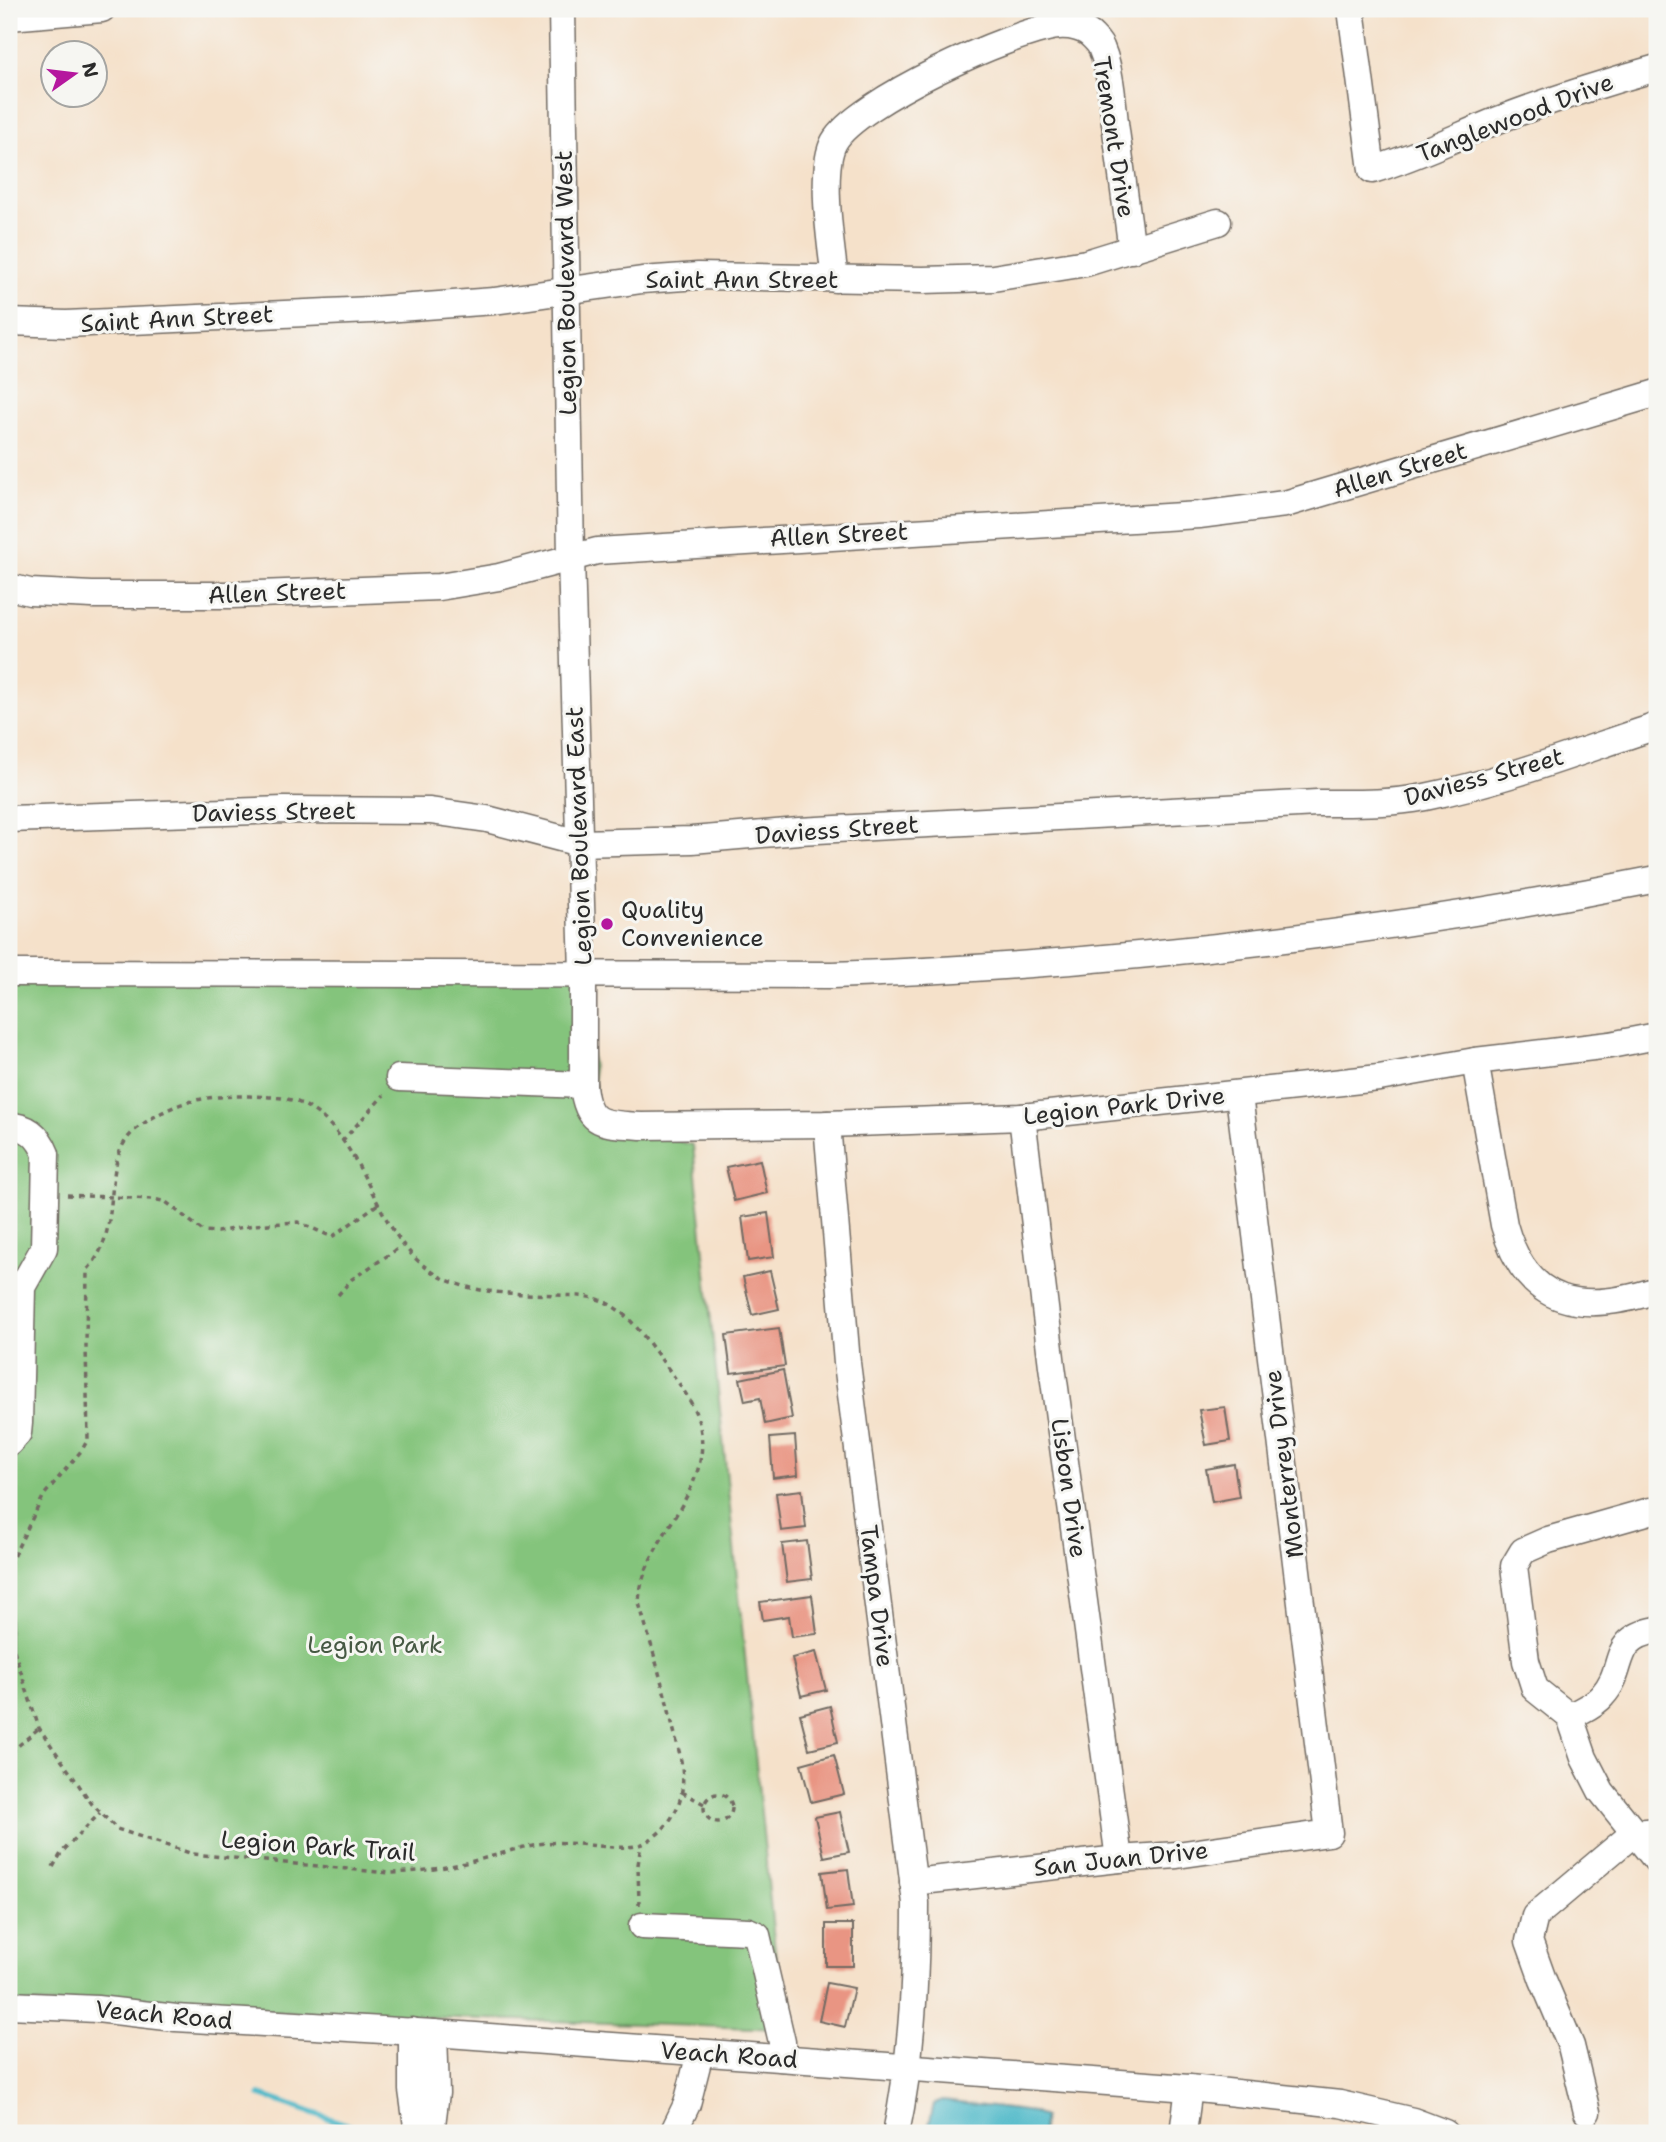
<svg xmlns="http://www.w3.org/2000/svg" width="1666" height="2142" viewBox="0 0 1666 2142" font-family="'Shantell Sans',sans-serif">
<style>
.green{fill:#84c47c;stroke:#587854;stroke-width:2}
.water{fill:#4cb8c8;stroke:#3c727a;stroke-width:2}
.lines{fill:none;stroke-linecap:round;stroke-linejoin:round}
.stream{stroke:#4cb8c8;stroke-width:6}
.building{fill:#e99583}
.minor-casing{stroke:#726b63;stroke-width:29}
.path{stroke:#726b63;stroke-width:3.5;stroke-dasharray:5 5;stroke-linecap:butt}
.minor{stroke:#fff;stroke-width:26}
.poi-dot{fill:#b5179e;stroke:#f6f6f2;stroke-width:2.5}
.labels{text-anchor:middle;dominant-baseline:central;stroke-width:6;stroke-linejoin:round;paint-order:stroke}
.street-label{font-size:24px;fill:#2b2b2b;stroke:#f6f6f2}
.poi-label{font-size:24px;fill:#2b2b2b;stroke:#f6f6f2;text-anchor:start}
.park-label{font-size:24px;fill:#465943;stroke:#f6f6f2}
</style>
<rect width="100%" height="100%" fill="#f6f6f2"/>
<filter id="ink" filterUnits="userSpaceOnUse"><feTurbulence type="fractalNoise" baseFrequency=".0143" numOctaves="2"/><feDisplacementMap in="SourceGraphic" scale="14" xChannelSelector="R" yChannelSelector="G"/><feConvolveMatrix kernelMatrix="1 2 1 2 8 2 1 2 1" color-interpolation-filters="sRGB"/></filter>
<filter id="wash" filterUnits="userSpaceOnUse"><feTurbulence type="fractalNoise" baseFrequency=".00686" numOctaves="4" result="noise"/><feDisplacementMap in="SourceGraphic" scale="28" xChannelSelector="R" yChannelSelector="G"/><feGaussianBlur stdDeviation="1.57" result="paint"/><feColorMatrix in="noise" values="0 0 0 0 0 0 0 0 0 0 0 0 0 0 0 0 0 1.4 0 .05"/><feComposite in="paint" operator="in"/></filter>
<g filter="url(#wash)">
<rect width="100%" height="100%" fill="#f5e1ca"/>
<polygon class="green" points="9,973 583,973 598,1120 693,1145 783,2029 9,2003"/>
<polygon class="water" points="943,2101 1033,2112 1044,2118 1041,2133 927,2133 934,2104"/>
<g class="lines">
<polyline class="stream" points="260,2095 372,2133"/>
</g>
<g id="blocks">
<g class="building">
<polygon points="760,1160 767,1193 734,1201 726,1167"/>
<polygon points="768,1213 774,1257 748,1261 742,1217"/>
<polygon points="770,1271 779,1309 752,1315 743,1277"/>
<polygon points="779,1328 785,1366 731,1373 726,1335"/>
<polygon points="783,1370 792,1418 765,1424 760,1398 745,1401 740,1379"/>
<polygon points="1225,1407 1230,1441 1206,1445 1199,1410"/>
<polygon points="795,1436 798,1475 773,1478 770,1438"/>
<polygon points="1234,1464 1239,1497 1212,1502 1206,1469"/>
<polygon points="802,1490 806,1528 781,1531 776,1493"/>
<polygon points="807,1541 812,1579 787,1582 782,1544"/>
<polygon points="812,1595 817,1634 792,1637 789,1616 763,1620 760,1602"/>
<polygon points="816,1652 826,1690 801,1696 792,1658"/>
<polygon points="830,1706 838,1742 809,1749 800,1714"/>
<polygon points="834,1755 844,1794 811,1802 801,1764"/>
<polygon points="840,1812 849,1852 824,1857 815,1817"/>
<polygon points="848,1869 853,1907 827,1910 822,1872"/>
<rect x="826" y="1924" width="27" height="42"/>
<polygon points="827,1983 854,1988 845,2027 819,2021"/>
</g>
</g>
</g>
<g filter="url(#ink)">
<use href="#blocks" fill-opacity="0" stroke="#726b63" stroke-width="2"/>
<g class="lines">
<defs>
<g id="minor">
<path d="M562,9L571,558L583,973V1085C587,1128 605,1123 641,1126L827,1124L1022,1117L1379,1078L1475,1061L1610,1045L1657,1036"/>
<path d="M1351,9L1372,170C1416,157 1456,137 1498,120C1550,100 1603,83 1657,68"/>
<polyline points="9,17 102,9"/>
<path d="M835,279C831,246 819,169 834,142C856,102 1012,31 1058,26C1070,25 1085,28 1093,37C1096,40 1101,46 1102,50C1110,68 1113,103 1115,123C1121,166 1126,208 1132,250"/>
<polyline points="9,322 66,324 371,310 494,301 642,280 698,276 923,280 993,278 1086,263 1218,222"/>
<polyline points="9,587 30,592 92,595 232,595 439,587 499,577 597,551 1199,515 1285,504 1657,393"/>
<path d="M9,819L284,810L430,811L487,819L579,843L692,840L799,831L1317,803C1353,803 1390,804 1425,797C1504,781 1581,751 1657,726"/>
<path d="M9,973L833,975C1110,965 1386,933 1657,879"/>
<path d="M1475,1061L1504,1225C1527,1308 1584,1314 1657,1290"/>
<polyline points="399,1078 583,1085"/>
<polyline points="1022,1117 1052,1366 1119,1859"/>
<path d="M827,1124L847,1363L916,1903C916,1979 912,2059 896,2133"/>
<path d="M9,1126C28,1126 39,1136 46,1154L44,1248L22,1287L19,1423L18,1433L9,1443"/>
<polyline points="1570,1717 1535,1689 1526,1661 1514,1566 1523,1551 1548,1540 1650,1511"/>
<polyline points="1570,1717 1584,1758 1601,1791 1657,1861"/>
<path d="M1570,1717C1579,1711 1595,1705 1602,1696C1628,1668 1608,1639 1657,1630"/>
<polyline points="913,1882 1119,1859 1177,1855 1329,1833 1239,1095"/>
<polyline points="642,1926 748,1931 757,1935 782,2042 782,2058"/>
<polyline points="9,2005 97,2009 176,2018 434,2033 1189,2088 1340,2104 1413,2121 1445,2133"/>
<polyline points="412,2031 412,2090 418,2133"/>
<polyline points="1587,2112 1571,2046 1543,1980 1529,1941 1535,1916 1634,1833 1657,1831"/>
<polyline points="431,2133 436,2093 434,2033"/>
<polyline points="673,2133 687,2104 700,2053"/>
<polyline points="1183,2133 1189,2088"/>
</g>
</defs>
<use href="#minor" class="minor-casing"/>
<g class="path">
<polyline points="342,1141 384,1095"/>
<polyline points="67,1195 154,1199 166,1202 203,1231 217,1232 254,1225 298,1222 332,1237 378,1204"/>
<polyline points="338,1295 352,1279 402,1246"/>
<path d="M9,1565L44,1495L82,1450L88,1439L86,1347L87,1270C126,1229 98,1163 134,1131C143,1123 155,1116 165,1111C193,1097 219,1096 249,1096C267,1097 286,1096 302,1104C365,1135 372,1229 428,1269C465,1296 513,1293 557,1295C573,1296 591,1295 605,1302C628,1313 643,1335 658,1355C671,1373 688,1393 696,1414C724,1487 641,1535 639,1603C651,1644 663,1685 673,1727C678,1747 685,1769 682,1790C679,1813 663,1834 642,1844C621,1853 572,1840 546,1843C526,1845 508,1852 489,1857C456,1866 424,1872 389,1873L193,1854L117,1829L92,1804L39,1728L9,1635"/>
<polyline points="11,1752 39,1728"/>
<polyline points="682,1792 704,1804"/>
<circle cx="718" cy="1808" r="14"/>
<polyline points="53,1867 62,1852 100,1813"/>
<polyline points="639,1905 638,1865 641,1844"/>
</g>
<use href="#minor" class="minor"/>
</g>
</g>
<circle class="poi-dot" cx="607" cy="924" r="7"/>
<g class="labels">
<g class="street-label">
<text transform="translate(1515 118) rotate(-21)">Tanglewood Drive</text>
<text transform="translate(1114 137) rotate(81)">Tremont Drive</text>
<text x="742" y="280">Saint Ann Street</text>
<text transform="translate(566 283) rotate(-91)">Legion Boulevard West</text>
<text transform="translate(177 319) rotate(-3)">Saint Ann Street</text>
<text transform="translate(1400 470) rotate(-17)">Allen Street</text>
<text transform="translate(839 535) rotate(-3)">Allen Street</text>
<text transform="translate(277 593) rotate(-2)">Allen Street</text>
<text transform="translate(1484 777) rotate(-15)">Daviess Street</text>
<text transform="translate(274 812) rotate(-1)">Daviess Street</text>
<text transform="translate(837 830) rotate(-4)">Daviess Street</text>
<text transform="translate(579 836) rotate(-92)">Legion Boulevard East</text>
<text transform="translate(1124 1106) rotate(-6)">Legion Park Drive</text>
<text transform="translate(1284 1464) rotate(-97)">Monterrey Drive</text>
<text transform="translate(1069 1488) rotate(82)">Lisbon Drive</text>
<text transform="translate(877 1596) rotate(83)">Tampa Drive</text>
<text transform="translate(318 1846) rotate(4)">Legion Park Trail</text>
<text transform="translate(1121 1859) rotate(-6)">San Juan Drive</text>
<text transform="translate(164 2015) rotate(5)">Veach Road</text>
<text transform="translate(729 2055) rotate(4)">Veach Road</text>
</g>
<g class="poi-label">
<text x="621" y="910">Quality<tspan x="621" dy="28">Convenience</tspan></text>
</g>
<g class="park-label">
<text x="375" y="1645">Legion Park</text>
</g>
</g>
<rect width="1666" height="2142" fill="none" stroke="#f6f6f2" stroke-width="35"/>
<g transform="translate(74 74) rotate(76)"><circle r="33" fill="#f6f6f2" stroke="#a5a5a2" stroke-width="2"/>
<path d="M0-5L12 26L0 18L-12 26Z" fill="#b5179e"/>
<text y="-10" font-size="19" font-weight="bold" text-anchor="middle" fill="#2b2b2b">N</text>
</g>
</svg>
